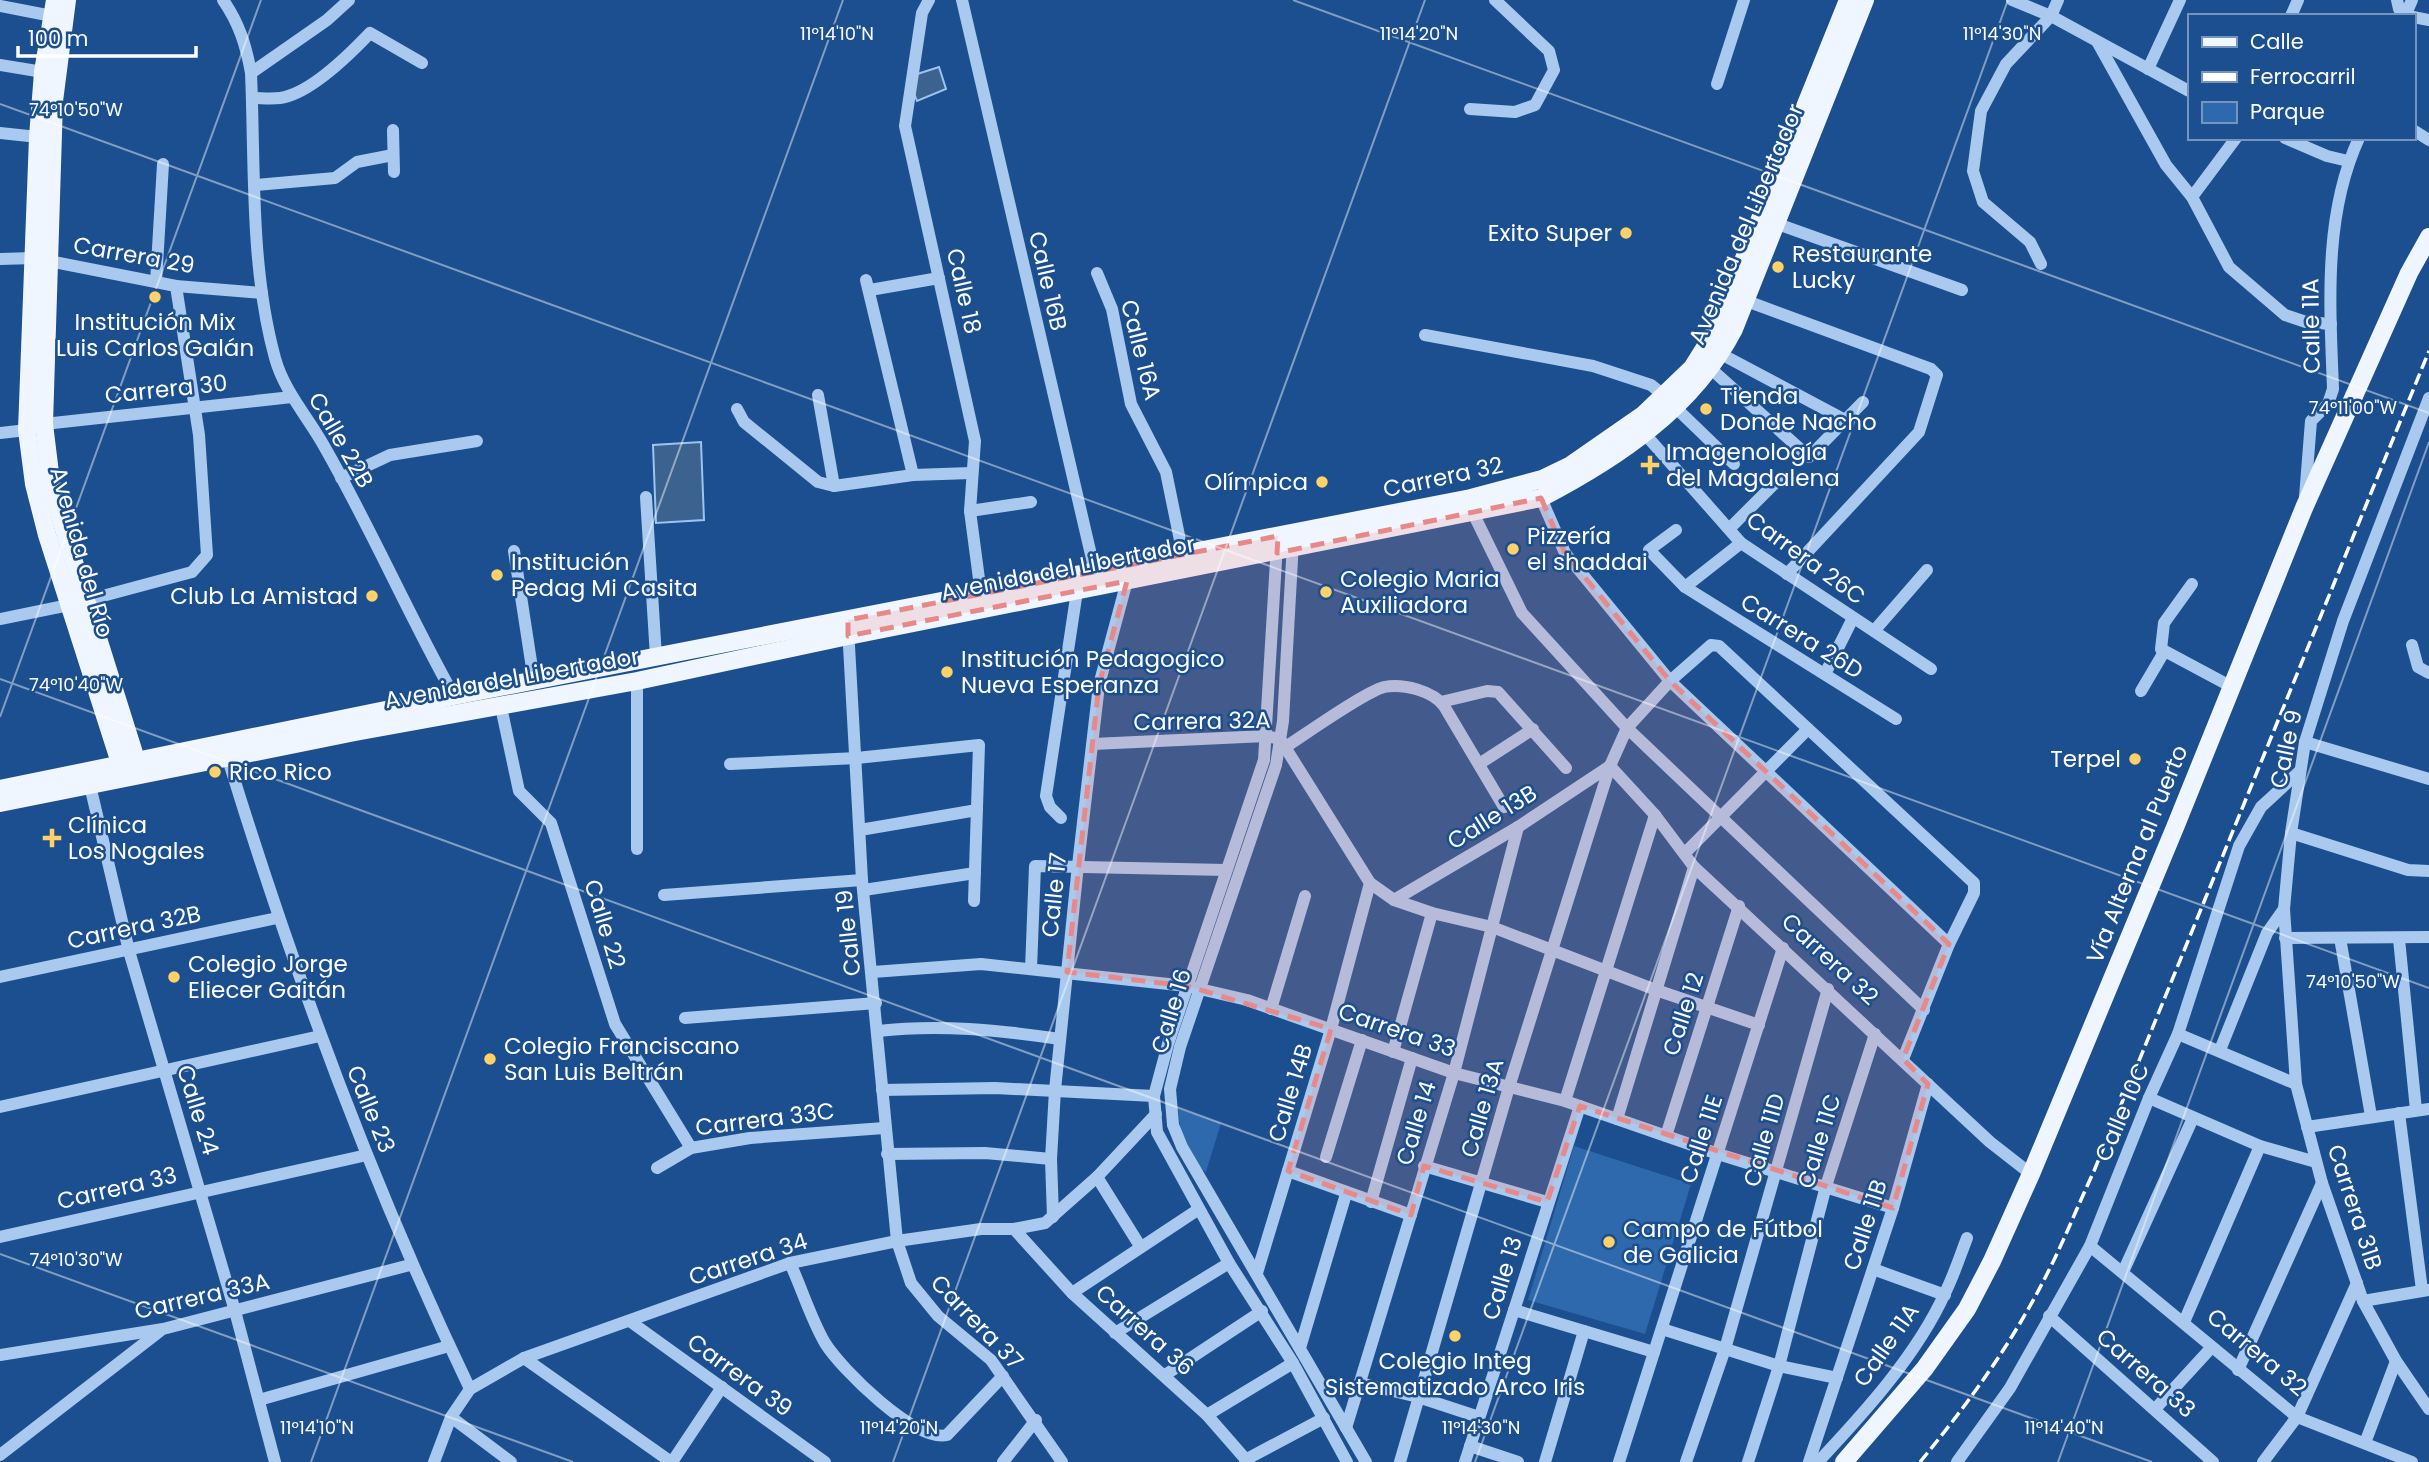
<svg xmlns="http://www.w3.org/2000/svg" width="2429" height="1462" viewBox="0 0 2429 1462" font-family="Poppins,sans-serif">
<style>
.green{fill:#2e69ad}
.water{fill:#3c6290;stroke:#9cc4f0;stroke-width:2}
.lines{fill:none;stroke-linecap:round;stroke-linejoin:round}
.minor{stroke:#a9c9ee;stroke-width:12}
.major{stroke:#f0f6ff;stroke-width:18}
.rail{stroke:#fff;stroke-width:3.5;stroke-dasharray:12 5;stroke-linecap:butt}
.marked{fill:#e88989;fill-opacity:0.2;stroke:#e88989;stroke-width:5;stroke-dasharray:14 9;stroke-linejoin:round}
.ticks{fill:none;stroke:#fff;stroke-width:2;stroke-opacity:0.45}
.poi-dot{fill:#ffd166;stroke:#1b4f8f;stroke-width:2.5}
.labels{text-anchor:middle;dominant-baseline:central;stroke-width:5;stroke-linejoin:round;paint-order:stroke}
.street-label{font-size:23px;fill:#fff;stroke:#1b4f8f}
.poi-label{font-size:23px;fill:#fff;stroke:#1b4f8f;text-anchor:start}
.ticks-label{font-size:18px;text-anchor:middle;fill:#fff;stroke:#1b4f8f;stroke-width:5;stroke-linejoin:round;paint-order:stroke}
</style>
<rect width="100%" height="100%" fill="#1b4f8f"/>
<g class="green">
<path d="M1178,1109L1221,1123L1206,1172C1187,1162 1179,1129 1178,1109Z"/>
<polygon points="1574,1146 1691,1184 1645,1334 1528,1300"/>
</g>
<g class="water">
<polygon points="939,67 946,89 917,101 908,77"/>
<polygon points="701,442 704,520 656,523 653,445"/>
</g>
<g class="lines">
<g class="minor">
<path d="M223,0C239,23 246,45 251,73C255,167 250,267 275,358C284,391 308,417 324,446C371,528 408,614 454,696"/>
<polyline points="929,0 922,13 905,126 975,441 970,511 981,594"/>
<polyline points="962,0 1095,572"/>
<polyline points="2012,0 2051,16 2189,91"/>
<polyline points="2397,0 2399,9 2408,16"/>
<polyline points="0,6 52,16"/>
<polyline points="2291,16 2298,0"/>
<polyline points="2405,16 2412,0"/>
<polyline points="2413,17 2429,20"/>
<polyline points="2098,43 2166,165 2192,197 2229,267 2285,315 2306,322 2331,324"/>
<polyline points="0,65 43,72"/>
<polyline points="2148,69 2180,0"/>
<polyline points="251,73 327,20 349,0"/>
<polyline points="1717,84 1744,0"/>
<path d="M252,98C261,98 271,99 280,98C310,94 350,54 370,33L422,63"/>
<polyline points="1470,109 1515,112 1535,105 1554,70 1549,51 1495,0"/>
<polyline points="393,130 394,172"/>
<polyline points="2413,130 2429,140"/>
<polyline points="0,133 38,137"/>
<polyline points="2285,138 2327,156 2348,161"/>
<polyline points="256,185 335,178 357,162 393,155"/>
<polyline points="2192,197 2236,138"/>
<polyline points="1775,223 1962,290"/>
<polyline points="0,259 34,258 176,286 262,293"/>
<polyline points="2041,264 2030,242 1983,202 1973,171 1981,111 2006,64 2051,16 2058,0"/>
<polyline points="1097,273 1112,309 1131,404 1166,472 1183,555"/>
<polyline points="866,280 913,475"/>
<polyline points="156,282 163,164"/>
<polyline points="870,290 939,278"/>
<polyline points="1744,300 1931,369 1937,375 1919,432 1787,574"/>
<polyline points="1425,335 1593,366 1651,385 1666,397"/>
<polyline points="1721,354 1847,421"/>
<polyline points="1710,368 1809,457 1863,402"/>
<polyline points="818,395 834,486"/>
<polyline points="2429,398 2343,621 2305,742 2291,833 2284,909 2296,1084 2322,1183 2363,1301 2396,1361 2429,1409"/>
<polyline points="1676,408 1734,464"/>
<polyline points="737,409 744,422 818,482 834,486 913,475 971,473"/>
<polyline points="44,424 292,397"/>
<polyline points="0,433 27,430"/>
<polyline points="1644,433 1741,543 1931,669"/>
<polyline points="341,478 390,455 477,441"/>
<polyline points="646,497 656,657"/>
<path d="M2305,497L2311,421L2328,404L2333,389C2330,306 2323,216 2359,138"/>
<polyline points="1541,498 1565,553 1670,681 1949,944"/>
<polyline points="970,511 1031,502"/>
<polyline points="1473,513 1522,613 1627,728 1924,1010"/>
<polyline points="1729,529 1778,480"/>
<polyline points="1676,530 1649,550 1685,587 1896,719"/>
<polyline points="1293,542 1283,721 1276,765 1180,1047 1170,1089 1173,1125 1182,1147 1366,1462"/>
<polyline points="1277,544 1264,760 1168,1044 1154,1096 1157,1132 1229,1263 1293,1363 1347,1462"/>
<polyline points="514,551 534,681"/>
<polyline points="2192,584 2164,623 2161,649 2232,687"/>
<polyline points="1685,587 1741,543"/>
<polyline points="0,619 69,605 192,572 207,555 199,435 176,286"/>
<polyline points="848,628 862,880 897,1241 911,1283 938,1316 991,1360 1062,1462"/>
<polyline points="1874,631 1927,570"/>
<polyline points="2412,645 2418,667 2429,673"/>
<polyline points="1825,674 1853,618"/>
<polyline points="2141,691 2164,652"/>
<polyline points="1441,702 1487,691 1498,692 1566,768"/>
<polyline points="501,707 519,791 551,823 615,1024 691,1148"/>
<polyline points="2305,742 2429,779"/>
<polyline points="1093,744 1266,736 1280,739 1370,883 1394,900 1432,913 1492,927 1656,990 1759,1025"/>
<path d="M1287,746C1307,733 1365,692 1384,687C1403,683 1433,691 1444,706L1504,807"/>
<path d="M228,759C294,974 372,1185 470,1389"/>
<polyline points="730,764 857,758 979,745 974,901"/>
<polyline points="1479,764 1533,729"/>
<polyline points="1610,766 1655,815 1694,867 1990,1142 2031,1174"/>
<polyline points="88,777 129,951 235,1311 275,1462"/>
<polyline points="1061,818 1050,807 1046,796 1077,591"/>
<polyline points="860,830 977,810"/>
<polyline points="2291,833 2408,870 2429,871"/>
<polyline points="637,849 637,681"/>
<polyline points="1685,853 1808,729"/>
<polyline points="864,890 975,873"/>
<polyline points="664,895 862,880"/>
<polyline points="1394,900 1518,827 1610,766"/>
<polyline points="2285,938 2429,937"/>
<polyline points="2340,938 2371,1116"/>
<polyline points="2399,939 2416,1110"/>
<polyline points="1031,969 1035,866 1226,870"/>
<polyline points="873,972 981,964 1187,986 1247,1000 1454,1073 1565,1101 1718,1154 1893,1208"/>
<polyline points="0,977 277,918"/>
<polyline points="1271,1009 1305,896"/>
<polyline points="685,1018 876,1003"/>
<path d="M878,1031C939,1024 999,1030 1060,1039"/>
<polyline points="2178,1034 2296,1084"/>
<polyline points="2220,1050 2267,933 2284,909"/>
<polyline points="1393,1052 1432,913"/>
<polyline points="882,1090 995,1088 1154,1096"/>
<polyline points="2149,1098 2260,1146 2316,1162"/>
<polyline points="1565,1101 1655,815"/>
<polyline points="0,1107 320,1036"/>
<polyline points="2399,1113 2422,1290"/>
<polyline points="1617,1119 1694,867"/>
<polyline points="2307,1127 2429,1109"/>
<polyline points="1666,1136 1739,906"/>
<polyline points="887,1154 985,1153 1051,1159"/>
<polyline points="1326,1157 1362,1040"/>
<polyline points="1424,1166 1547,1202"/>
<polyline points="657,1168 691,1148 750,1138 884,1128"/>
<polyline points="1288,1171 1411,1215"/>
<polyline points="1097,1177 1140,1246"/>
<polyline points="1371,1202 1412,1058"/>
<polyline points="1053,1217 1051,1159 1055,1090 1078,865 1099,685 1127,581"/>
<polyline points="1014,1229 1072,1293 1207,1415 1248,1462"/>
<polyline points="0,1237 367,1155"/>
<polyline points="2090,1246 2297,1417 2412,1462"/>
<path d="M790,1263C802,1289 811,1319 825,1343C841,1369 916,1443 947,1435L1003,1376"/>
<polyline points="1873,1269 1945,1295"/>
<polyline points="2123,1272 2193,1118"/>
<polyline points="1257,1273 1331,1029 1370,883"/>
<polyline points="1072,1293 1199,1209"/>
<polyline points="2363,1301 2428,1290"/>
<polyline points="1514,1310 1654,1352"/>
<polyline points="2049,1316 2213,1462"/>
<polyline points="631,1322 825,1462"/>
<polyline points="2184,1322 2260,1146"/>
<polyline points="1662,1329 1779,1366 1837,1378"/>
<polyline points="1115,1333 1229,1263"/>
<polyline points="1300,1348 1346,1194"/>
<polyline points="0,1355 163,1329 410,1265"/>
<polyline points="524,1358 671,1462"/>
<polyline points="2238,1370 2322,1183"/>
<polyline points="1165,1375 1262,1311"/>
<polyline points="1360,1383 1418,1397 1479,1417"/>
<polyline points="259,1400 449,1346"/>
<polyline points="2156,1408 2211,1348"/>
<polyline points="1207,1415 1293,1363"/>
<polyline points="451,1417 511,1462"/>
<polyline points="1346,1428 1454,1073 1518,827"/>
<polyline points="2365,1443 2396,1361"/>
<polyline points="1470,1446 1518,1462"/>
<polyline points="0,1455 160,1331"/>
<polyline points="1245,1460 1324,1418"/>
<polyline points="434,1462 451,1417 470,1389 524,1358 790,1263 897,1241 981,1229 1014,1229 1045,1223 1097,1177 1156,1114"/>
<polyline points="672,1462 722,1387"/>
<polyline points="1003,1462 1036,1420"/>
<polyline points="1400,1462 1509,1087 1610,766 1627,728 1670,681 1711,645 1719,646 1974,883 1974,893 1949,944 1903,1059"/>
<polyline points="1465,1462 1580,1106"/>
<polyline points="1545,1462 1584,1331"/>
<polyline points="1619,1462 1783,948"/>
<polyline points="1686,1462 1725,1349 1828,989"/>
<polyline points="1748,1462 1779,1366 1826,1186 1875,1034"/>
<polyline points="1809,1462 1893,1208 1928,1084"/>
<path d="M1818,1462C1864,1413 1917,1355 1945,1293C1954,1275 1960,1256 1967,1238"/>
<polyline points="1957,1462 2010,1388 2090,1246 2149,1098 2178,1034 2239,846 2261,807 2300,771"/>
<polyline points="2263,1462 2297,1417 2357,1283"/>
</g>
<g class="major">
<polyline points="55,0 43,72 38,137 27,430 34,484 47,535 123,772"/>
<polyline points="67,0 54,101 44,424 51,481 64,530 139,769"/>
<polyline points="0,789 454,696 1471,498 1542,479 1571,465 1643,415 1692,368 1714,333 1848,0"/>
<path d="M0,803L355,732L637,681L848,636L1541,498C1618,458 1693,408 1734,329L1865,0"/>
<polyline points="1844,1462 1925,1368 1967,1309 1992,1261 2031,1174 2176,825 2304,508 2409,273 2429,237"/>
</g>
<path class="rail" d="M1920,1462C1968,1404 2013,1342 2047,1274C2064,1241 2078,1205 2094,1171L2429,351"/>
</g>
<path class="marked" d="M1541,498L1565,553L1670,681L1949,944L1903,1059L1928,1084L1893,1208L1580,1106L1547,1202L1424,1166L1411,1215L1288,1171L1331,1029L1187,986L1067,972L1099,685L1127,581L848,636V620L1278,536L1277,553Z"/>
<path class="ticks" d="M1293,0L2429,413M0,104L2429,988M0,679L2152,1462M0,717L261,0M0,1254L573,1462M311,1462L843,0M893,1462L1425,0M1475,1462L2008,0M2058,1462L2429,442"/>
<g class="poi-dot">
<circle cx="1626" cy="233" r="7"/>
<circle cx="1778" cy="267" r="7"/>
<circle cx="155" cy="297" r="7"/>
<circle cx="1706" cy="409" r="7"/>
<path d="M1646.5 454.5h7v7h7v7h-7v7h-7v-7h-7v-7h7z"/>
<circle cx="1322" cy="482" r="7"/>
<circle cx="1513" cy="549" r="7"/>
<circle cx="497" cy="575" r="7"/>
<circle cx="1326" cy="592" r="7"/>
<circle cx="372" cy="596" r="7"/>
<circle cx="947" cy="672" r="7"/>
<circle cx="2135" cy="759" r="7"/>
<circle cx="215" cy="772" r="7"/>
<path d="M48.5 827.5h7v7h7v7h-7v7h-7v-7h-7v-7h7z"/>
<circle cx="174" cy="977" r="7"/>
<circle cx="490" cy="1059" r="7"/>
<circle cx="1609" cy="1242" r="7"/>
<circle cx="1455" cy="1336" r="7"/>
</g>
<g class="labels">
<g class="street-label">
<text transform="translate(1746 224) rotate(-67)">Avenida del Libertador</text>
<text transform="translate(134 255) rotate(10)">Carrera 29</text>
<text transform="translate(1048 281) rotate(77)">Calle 16B</text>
<text transform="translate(964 291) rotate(77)">Calle 18</text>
<text transform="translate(2311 326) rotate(-91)">Calle 11A</text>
<text transform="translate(1141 350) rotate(76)">Calle 16A</text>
<text transform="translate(166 389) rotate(-6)">Carrera 30</text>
<text transform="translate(341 440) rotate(60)">Calle 22B</text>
<text transform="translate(1443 477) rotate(-12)">Carrera 32</text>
<text transform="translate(82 552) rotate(74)">Avenida del Río</text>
<text transform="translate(1806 558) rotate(36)">Carrera 26C</text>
<text transform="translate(1068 568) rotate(-11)">Avenida del Libertador</text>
<text transform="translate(1802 636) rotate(32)">Carrera 26D</text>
<text transform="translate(512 678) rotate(-10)">Avenida del Libertador</text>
<text transform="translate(1202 721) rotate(-1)">Carrera 32A</text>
<text transform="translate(2286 749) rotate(-78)">Calle 9</text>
<text transform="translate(1492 817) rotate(-32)">Calle 13B</text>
<text transform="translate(2137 854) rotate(-68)">Vía Alterna al Puerto</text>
<text transform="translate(1054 895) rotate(-84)">Calle 17</text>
<text transform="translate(605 924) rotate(73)">Calle 22</text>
<text transform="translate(134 927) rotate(-12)">Carrera 32B</text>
<text transform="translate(848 933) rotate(-96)">Calle 19</text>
<text transform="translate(1830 959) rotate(43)">Carrera 32</text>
<text transform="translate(1171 1011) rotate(-73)">Calle 16</text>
<text transform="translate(1683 1014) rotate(-72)">Calle 12</text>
<text transform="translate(1397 1030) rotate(19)">Carrera 33</text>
<text transform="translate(1290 1093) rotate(-73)">Calle 14B</text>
<text transform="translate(1482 1108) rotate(-74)">Calle 13A</text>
<text transform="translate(371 1109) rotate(68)">Calle 23</text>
<text transform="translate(198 1110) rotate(73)">Calle 24</text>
<text transform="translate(2122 1112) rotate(-67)">Calle 10C</text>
<text transform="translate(765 1119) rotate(-7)">Carrera 33C</text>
<text transform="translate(1416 1123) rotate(-73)">Calle 14</text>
<text transform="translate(1701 1139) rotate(-72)">Calle 11E</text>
<text transform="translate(1764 1140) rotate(-74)">Calle 11D</text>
<text transform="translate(1819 1141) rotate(-73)">Calle 11C</text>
<text transform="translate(117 1188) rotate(-13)">Carrera 33</text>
<text transform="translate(2355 1207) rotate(72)">Carrera 31B</text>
<text transform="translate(1865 1225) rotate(-72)">Calle 11B</text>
<text transform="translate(748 1259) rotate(-18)">Carrera 34</text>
<text transform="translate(1502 1278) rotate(-73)">Calle 13</text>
<text transform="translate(202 1296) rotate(-13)">Carrera 33A</text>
<text transform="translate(977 1322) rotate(46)">Carrera 37</text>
<text transform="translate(1145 1330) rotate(42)">Carrera 36</text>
<text transform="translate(1886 1345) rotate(-55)">Calle 11A</text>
<text transform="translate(2257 1352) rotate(40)">Carrera 32</text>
<text transform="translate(2146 1373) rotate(41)">Carrera 33</text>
<text transform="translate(740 1375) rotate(36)">Carrera 39</text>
</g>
<g class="poi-label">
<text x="1612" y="233" text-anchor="end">Exito Super</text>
<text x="1792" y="254">Restaurante<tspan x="1792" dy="26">Lucky</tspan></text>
<text x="155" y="322" text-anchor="middle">Institución Mix<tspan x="155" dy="26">Luis Carlos Galán</tspan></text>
<text x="1720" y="396">Tienda<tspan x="1720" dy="26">Donde Nacho</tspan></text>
<text x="1666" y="452">Imagenología<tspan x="1666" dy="26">del Magdalena</tspan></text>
<text x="1308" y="482" text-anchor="end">Olímpica</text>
<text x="1527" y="536">Pizzería<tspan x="1527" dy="26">el shaddai</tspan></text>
<text x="511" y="562">Institución<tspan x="511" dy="26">Pedag Mi Casita</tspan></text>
<text x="1340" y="579">Colegio Maria<tspan x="1340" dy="26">Auxiliadora</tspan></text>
<text x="358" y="596" text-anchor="end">Club La Amistad</text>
<text x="961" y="659">Institución Pedagogico<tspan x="961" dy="26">Nueva Esperanza</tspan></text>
<text x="2121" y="759" text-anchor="end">Terpel</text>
<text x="229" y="772">Rico Rico</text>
<text x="68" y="825">Clínica<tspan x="68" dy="26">Los Nogales</tspan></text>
<text x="188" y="964">Colegio Jorge<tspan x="188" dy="26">Eliecer Gaitán</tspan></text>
<text x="504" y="1046">Colegio Franciscano<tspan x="504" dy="26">San Luis Beltrán</tspan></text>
<text x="1623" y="1229">Campo de Fútbol<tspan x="1623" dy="26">de Galicia</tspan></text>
<text x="1455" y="1361" text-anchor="middle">Colegio Integ<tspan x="1455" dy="26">Sistematizado Arco Iris</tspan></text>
</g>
</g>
<g class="ticks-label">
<text x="837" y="40">11°14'10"N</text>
<text x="1419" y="40">11°14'20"N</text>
<text x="2002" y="40">11°14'30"N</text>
<text x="76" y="116">74°10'50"W</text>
<text x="2353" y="414">74°11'00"W</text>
<text x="76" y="691">74°10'40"W</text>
<text x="2353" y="988">74°10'50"W</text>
<text x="76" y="1266">74°10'30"W</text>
<text x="317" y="1434">11°14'10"N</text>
<text x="899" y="1434">11°14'20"N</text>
<text x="1481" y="1434">11°14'30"N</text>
<text x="2064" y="1434">11°14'40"N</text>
</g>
<rect x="2188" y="14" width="228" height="126" fill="#1b4f8f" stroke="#7695bc" stroke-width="2"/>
<rect x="2202" y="37" width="35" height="10" fill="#f0f6ff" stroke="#7695bc" stroke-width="2"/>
<text x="2250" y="49" font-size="21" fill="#ffffff">Calle</text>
<rect x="2202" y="72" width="35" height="10" fill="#ffffff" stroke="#7695bc" stroke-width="2"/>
<text x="2250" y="84" font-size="21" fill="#ffffff">Ferrocarril</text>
<rect x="2202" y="102" width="35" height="21" fill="#2e69ad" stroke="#7695bc" stroke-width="2"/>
<text x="2250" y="119" font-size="21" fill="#ffffff">Parque</text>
<path d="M18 46v10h178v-10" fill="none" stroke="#ffffff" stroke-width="3.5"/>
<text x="28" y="46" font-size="21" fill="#ffffff" stroke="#1b4f8f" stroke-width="5" paint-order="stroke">100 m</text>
</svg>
